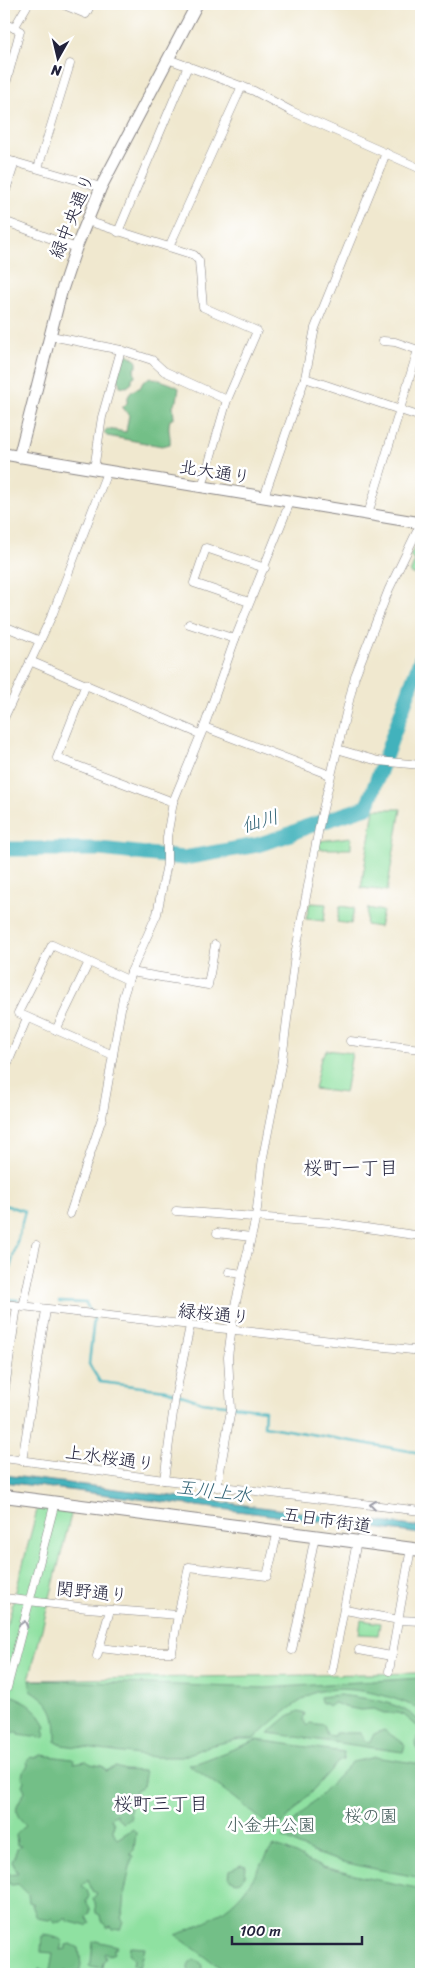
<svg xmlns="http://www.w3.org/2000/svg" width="425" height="1978" viewBox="0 0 425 1978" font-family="Sriracha,'Klee One',sans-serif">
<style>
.green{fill:#8fe1a1;stroke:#58826e}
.forest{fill:#73bf87;stroke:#4a7061}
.water{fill:#43b2bc;stroke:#326a7c}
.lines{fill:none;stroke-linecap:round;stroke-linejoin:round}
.stream{stroke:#43b2bc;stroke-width:2.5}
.river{stroke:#43b2bc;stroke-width:15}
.street-casing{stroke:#898585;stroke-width:9}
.secondary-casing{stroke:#898585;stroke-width:13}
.primary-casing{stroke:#898585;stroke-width:14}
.street{stroke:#fff;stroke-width:8}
.secondary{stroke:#fff;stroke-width:11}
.primary{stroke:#fff;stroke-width:12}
.oneway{stroke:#9c9ca7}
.labels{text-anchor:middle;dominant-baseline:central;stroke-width:5;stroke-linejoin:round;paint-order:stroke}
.street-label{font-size:18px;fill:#22223b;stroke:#fff}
.park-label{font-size:18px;fill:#435b5a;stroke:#fff}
.water-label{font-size:19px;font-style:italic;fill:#316375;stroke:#fff}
.neighbourhood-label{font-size:19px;fill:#22223b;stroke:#fff}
</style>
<rect width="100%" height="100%" fill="#fff"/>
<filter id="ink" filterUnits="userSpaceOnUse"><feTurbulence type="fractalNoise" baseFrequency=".02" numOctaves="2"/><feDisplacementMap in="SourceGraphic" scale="10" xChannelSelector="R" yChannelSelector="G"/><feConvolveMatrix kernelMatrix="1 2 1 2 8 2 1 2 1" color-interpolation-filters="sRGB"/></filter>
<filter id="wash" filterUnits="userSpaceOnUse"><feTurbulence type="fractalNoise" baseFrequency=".0096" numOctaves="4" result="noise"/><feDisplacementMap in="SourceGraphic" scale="20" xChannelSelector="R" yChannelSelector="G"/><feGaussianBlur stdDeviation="1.12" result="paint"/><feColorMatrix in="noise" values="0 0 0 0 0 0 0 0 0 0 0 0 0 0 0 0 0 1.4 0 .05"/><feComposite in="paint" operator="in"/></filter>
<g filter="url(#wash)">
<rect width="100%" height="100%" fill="#f0e8cf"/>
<g class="green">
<polygon points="415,546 421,548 421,577 410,573 415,560 410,557"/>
<polygon points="374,809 401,809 387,891 361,888"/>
<polygon points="351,837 351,849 318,849 319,841"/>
<polygon points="310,903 326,904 324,921 306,919"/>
<polygon points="340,906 354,908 351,924 337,922"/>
<polygon points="368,908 383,911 379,927 366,925"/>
<polygon points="326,1050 352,1053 345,1093 314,1089 321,1058"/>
<polygon points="38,1506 72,1511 29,1680 421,1673 421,1974 4,1974 4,1637"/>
<polygon points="361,1620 380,1623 378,1635 359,1634"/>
</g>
<g class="forest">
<polygon points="127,354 133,357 137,362 137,367 134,368 135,376 132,378 132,383 127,387 120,386 117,373 120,367 122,357"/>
<path d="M150,377C156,379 174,384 179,388L177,401L173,405L174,418L170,420C167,431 171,434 170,444L162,446L107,436L104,432L107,429L126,432L129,414L122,408L127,403C127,395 132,389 140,388L143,382Z"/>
<path d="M421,1678V1710C393,1695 347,1684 316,1692C311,1694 306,1697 302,1700C283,1712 270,1724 254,1739H240L208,1746L182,1757H154L62,1745L56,1742C56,1715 55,1705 31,1690L29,1680L266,1688Z"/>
<path d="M339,1695C367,1699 401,1700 421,1723V1726H417L404,1715L398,1713H384L374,1709L361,1710L344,1707L335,1703L329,1706L321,1702L320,1697Z"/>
<path d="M13,1696C29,1702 38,1711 46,1726L44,1730L46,1734L44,1737L39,1738L36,1736L33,1737L19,1735L18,1732L7,1733L6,1728L9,1719L8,1710L11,1705V1698Z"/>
<path d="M299,1711L305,1713L303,1720L307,1726L310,1723L324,1725L327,1735L334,1736L335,1733H360L366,1742H370L374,1734L384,1730C391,1736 400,1739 405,1745L403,1752L268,1733L288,1716Z"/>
<polygon points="421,1728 421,1759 415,1744"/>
<polygon points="257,1740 344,1752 343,1760 338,1762 278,1829 269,1826 235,1798 188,1764 197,1763"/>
<path d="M41,1755L72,1759L75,1761L74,1763L86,1761L91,1764L102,1766L106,1771L116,1767L125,1770L144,1771L145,1775L143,1786L135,1791C140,1801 136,1801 130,1809L131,1819H128L123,1823L117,1817V1814L111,1818L114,1824L113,1831L117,1839L133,1829L136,1832L134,1850L130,1854L133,1856C130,1868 127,1880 125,1891C124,1899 125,1909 121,1918L123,1921L120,1930L113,1929L111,1926L107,1928L106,1925L101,1922L100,1915L96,1913L95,1902L93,1899L97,1893L92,1891L88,1879L82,1886L87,1890L89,1896L86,1902L90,1908V1913L86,1917L90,1923L86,1926L67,1921L66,1918L61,1922H55L52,1918L49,1920L37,1918L32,1905L34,1904L29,1902L28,1894L18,1884L12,1885L8,1883L9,1874L18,1873L12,1862L17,1849L21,1846L17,1845L16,1835L26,1825C11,1811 16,1807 25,1791L22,1785L24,1781L22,1777L23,1771L28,1766L27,1761L31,1757L34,1758Z"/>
<path d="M375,1757L421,1764V1878C375,1868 323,1863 283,1837L290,1826L352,1762Z"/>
<path d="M273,1846C290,1848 306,1862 323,1867C355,1876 389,1882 421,1889L420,1974H229L177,1936L176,1935C198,1926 221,1915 237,1899C252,1884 261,1863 273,1846Z"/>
<polygon points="241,1865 246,1866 245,1876 240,1881 236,1882 229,1879 230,1870"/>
<path d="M44,1935C51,1936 57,1937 63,1941L60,1950L66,1949V1945L71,1944L79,1948L81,1965L79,1974H72L64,1971L62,1974H36L39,1969L44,1970L46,1972L50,1970L53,1953L41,1952L42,1936Z"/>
<polygon points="96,1941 118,1946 116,1949 114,1948 114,1953 109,1956 105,1953 104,1954 106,1958 103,1962 102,1968 89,1966 91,1962 93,1942"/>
<polygon points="132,1947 145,1948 140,1968 133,1965 134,1959 129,1953 130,1948"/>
<circle cx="195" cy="1967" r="7"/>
</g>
<polygon class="water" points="4,1475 421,1527 421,1534 4,1482"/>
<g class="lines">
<g class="stream">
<polyline points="4,1205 25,1211 4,1291"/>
<polyline points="4,1292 6,1299 18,1300"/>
<polyline points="59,1302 86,1303 90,1312"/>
<polyline points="94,1318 89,1364 100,1382 166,1390 202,1402 265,1410 264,1426 421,1453"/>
</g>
<polyline class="river" points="4,849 100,849 184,858 257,845 285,836 306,827 367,807 421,658"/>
</g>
</g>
<g filter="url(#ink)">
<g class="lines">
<defs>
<g id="street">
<polyline points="62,4 86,14 91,4"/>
<polyline points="4,23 20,31 4,91"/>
<polyline points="14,28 28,4"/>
<polyline points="168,59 254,91 291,111 421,169"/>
<polyline points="4,159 101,187"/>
<polyline points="38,168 70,64"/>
<polyline points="4,196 15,162"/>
<polyline points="4,221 76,248"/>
<polyline points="87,221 194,255 199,261 203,307 257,331 227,400 202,487"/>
<polyline points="118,232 188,66"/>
<polyline points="169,247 242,86"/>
<polyline points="51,336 121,350 152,360 164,371 227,400"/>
<polyline points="383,341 395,342 421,351"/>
<polyline points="305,378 421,417"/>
<polyline points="94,469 102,417 121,350"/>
<polyline points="264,497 305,378 315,328 386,153"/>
<polyline points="368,514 418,350"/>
<polyline points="249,602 194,583 206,548 265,568"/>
<polyline points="189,624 235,639"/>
<polyline points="4,626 40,641"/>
<polyline points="30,661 200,734"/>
<polyline points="86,684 57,758 173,802"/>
<polyline points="4,718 53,613 107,472"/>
<polyline points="204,727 330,775"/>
<polyline points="337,749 378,761 421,765"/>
<polyline points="131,972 208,985 215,945"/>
<polyline points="56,1030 89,962"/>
<polyline points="350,1041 421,1049"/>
<polyline points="113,1055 18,1013 52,945 128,980"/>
<polyline points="4,1072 27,1018"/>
<polyline points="176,1211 332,1223 421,1236"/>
<polyline points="70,1214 102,1118 123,997 131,972 157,914 167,864 167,837 173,802 204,727 235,639 290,502"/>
<polyline points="217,1233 251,1237"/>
<polyline points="229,1272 242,1274"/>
<polyline points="4,1304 421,1351"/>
<polyline points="23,1307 36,1245"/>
<polyline points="4,1395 17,1306"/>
<polyline points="4,1458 164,1480 421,1511"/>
<polyline points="22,1461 46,1310"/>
<polyline points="164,1480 175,1398 190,1326"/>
<polyline points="217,1487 231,1410 228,1357 234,1310 256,1217 263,1157 282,1060 295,955 321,817 355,676 389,589 421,523"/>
<polyline points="4,1598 87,1608 178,1615"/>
<polyline points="345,1610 399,1620 421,1621"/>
<polyline points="100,1648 134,1652 172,1652 178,1615 189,1567 267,1576 278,1531"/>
<polyline points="292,1650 315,1536"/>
<polyline points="359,1650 391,1656"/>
<polyline points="97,1656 110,1610"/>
<polyline points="332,1671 357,1541"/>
<polyline points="389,1671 411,1548"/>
<polyline points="7,1688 55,1502"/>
</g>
<g id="secondary">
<polyline points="4,454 421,523"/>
<polyline points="19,457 61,293 76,248 101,187 197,4"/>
</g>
<polyline id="primary" points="4,1496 421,1550"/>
</defs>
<use href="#street" class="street-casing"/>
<use href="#secondary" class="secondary-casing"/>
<use href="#primary" class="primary-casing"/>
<use href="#street" class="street"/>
<use href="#secondary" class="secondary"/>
<use href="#primary" class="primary"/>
</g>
<defs><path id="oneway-chevron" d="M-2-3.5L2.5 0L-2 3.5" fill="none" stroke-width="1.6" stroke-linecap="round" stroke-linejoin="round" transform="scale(1.25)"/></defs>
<g class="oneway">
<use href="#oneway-chevron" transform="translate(373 1505) rotate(-173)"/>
<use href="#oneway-chevron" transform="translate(24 1624) rotate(-75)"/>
</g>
</g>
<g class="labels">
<g class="street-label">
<text transform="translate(72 216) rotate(-68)">緑中央通り</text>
<text transform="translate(215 472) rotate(9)">北大通り</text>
<text transform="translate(214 1314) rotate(6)">緑桜通り</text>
<text transform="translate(110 1458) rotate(8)">上水桜通り</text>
<text transform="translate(327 1520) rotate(8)">五日市街道</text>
<text transform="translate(92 1592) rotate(6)">関野通り</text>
</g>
<g class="park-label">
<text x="371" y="1816">桜の園</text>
<text x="271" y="1825">小金井公園</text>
</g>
<g class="water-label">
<text transform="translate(260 821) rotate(-16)">仙川</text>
<text transform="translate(214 1491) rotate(7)">玉川上水</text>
</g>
<g class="neighbourhood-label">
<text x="351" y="1167">桜町一丁目</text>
<text x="161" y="1803">桜町三丁目</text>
</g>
</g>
<rect width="425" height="1978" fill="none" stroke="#fff" stroke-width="20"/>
<g transform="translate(58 58) rotate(188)" stroke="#ffffff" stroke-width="4" paint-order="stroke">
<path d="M0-4L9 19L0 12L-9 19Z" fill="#22223b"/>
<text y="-8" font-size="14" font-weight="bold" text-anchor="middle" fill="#22223b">N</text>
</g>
<path d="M232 1936v8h130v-8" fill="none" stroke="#22223b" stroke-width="2.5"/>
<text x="240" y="1936" font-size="15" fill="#22223b" stroke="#ffffff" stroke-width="4" paint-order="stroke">100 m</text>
</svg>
